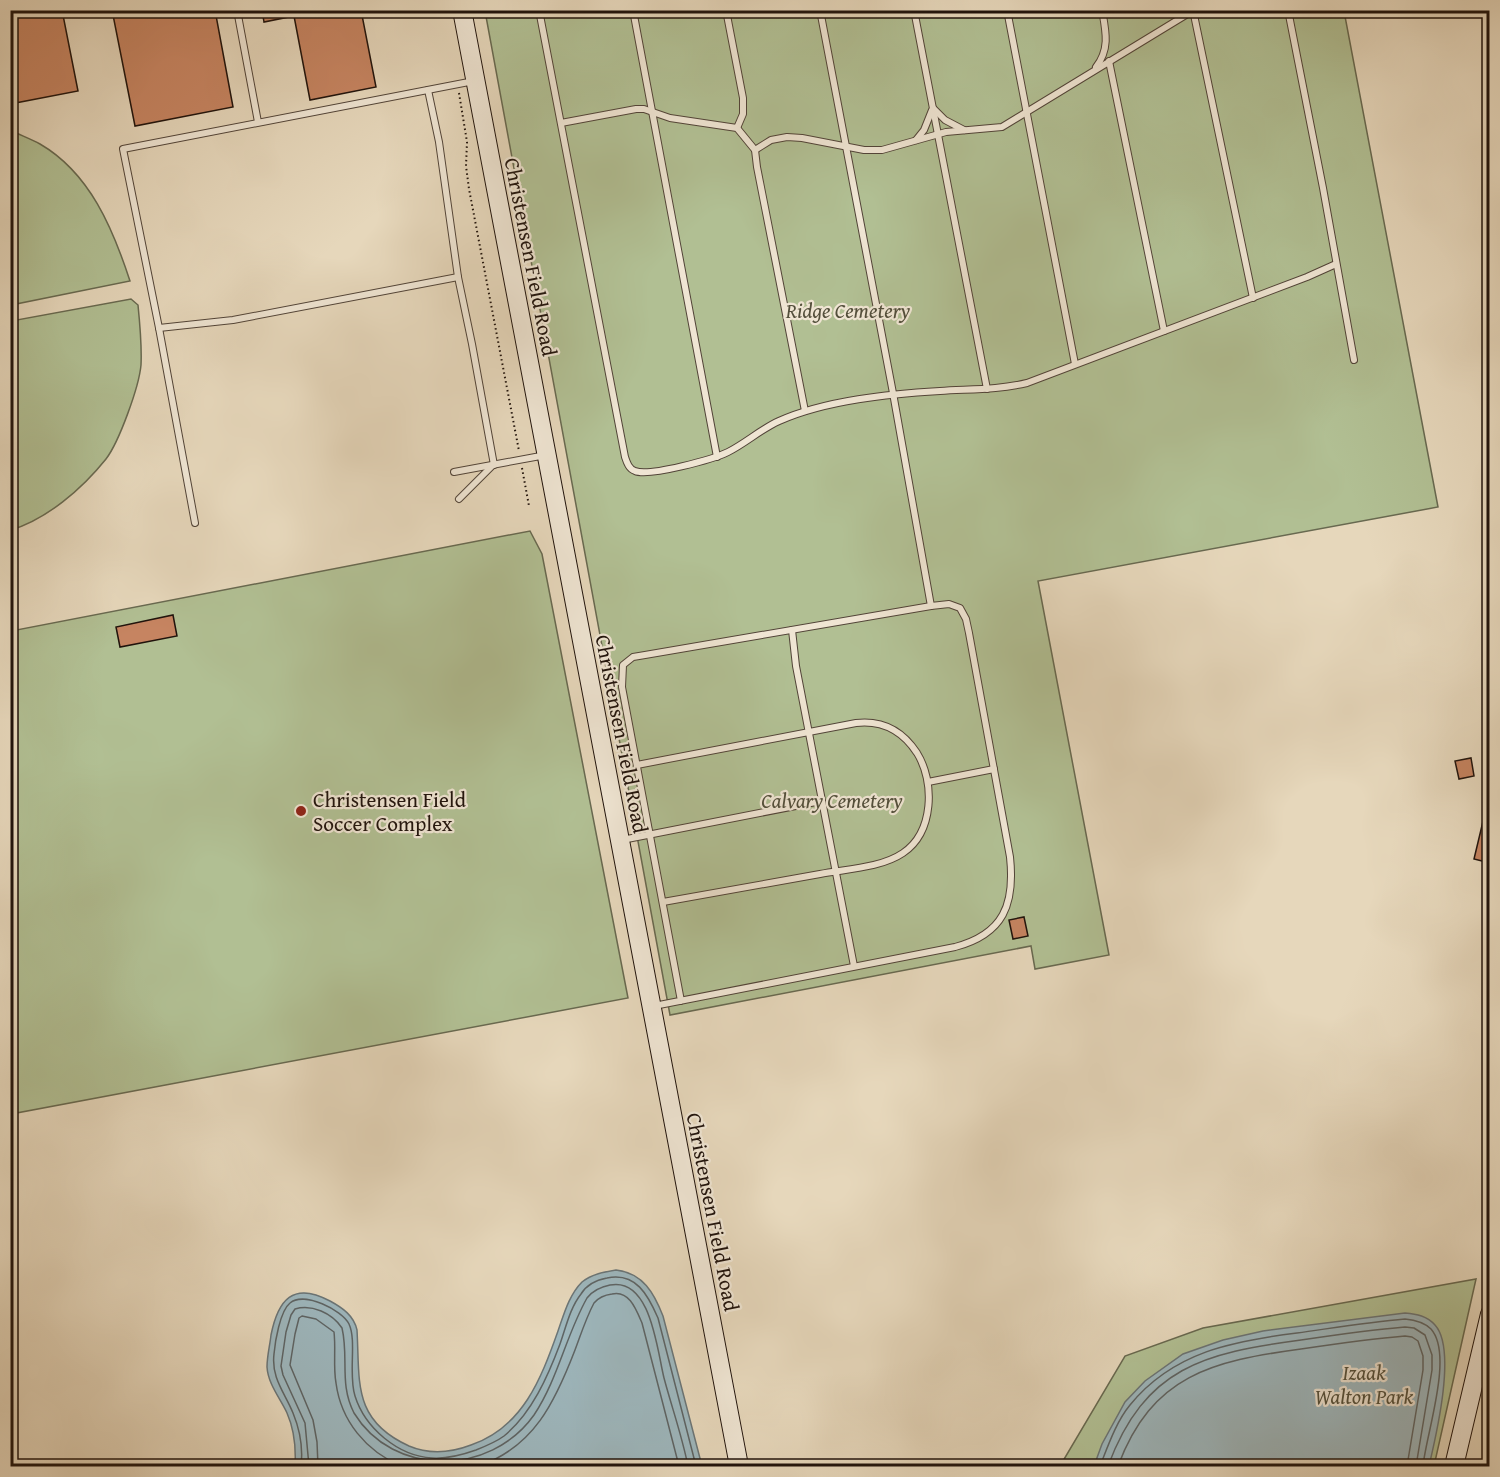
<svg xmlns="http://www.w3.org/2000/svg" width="1500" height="1477" viewBox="0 0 1500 1477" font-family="'Gentium Book Plus',serif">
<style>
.green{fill:#b1bf93;stroke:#686950;stroke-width:1.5}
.water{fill:#9db6bc;stroke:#6b7576;stroke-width:1.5}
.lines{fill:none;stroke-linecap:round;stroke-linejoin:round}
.shore{stroke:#5e6464;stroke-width:1.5}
.building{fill:#c68461;stroke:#20130c;stroke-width:1.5}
.lane-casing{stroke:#524438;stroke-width:8}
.secondary-casing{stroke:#20130c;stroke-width:20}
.path{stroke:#20130c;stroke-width:2;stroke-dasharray:1.5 3;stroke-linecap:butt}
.lane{stroke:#efe5d3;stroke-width:6}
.secondary{stroke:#efe5d3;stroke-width:18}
.poi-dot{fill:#8f2418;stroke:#efe5d3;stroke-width:2}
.labels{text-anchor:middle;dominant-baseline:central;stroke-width:4.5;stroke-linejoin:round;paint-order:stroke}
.street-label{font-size:21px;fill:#20130c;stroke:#efe5d3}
.park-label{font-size:21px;font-style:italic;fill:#534f3b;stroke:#efe5d3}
.poi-label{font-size:21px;fill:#20130c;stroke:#efe5d3;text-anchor:start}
</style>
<rect width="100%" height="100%" fill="#e6d7bb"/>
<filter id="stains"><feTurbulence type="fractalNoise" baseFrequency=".00333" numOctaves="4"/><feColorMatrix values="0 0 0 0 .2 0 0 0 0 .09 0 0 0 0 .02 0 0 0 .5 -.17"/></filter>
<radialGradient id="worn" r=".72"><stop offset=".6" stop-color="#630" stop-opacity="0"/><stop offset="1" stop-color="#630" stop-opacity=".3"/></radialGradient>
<g class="green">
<polygon points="485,11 1344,11 1438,507 1038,581 1109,955 1035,969 1031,946 670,1015"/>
<path d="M10,130C20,135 31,139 40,144C90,173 113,229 130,281L11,305Z"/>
<path d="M131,299L138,305C140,325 142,345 141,365C139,387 119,442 106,459C82,489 47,519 11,530V321Z"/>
<polygon points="530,531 542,554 628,998 11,1114 11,631"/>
<polygon points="1476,1279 1434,1466 1035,1466 1063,1461 1125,1356 1203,1328"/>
</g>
<g class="water">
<path d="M616,1270C643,1273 654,1293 663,1316L702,1466H295C296,1449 294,1429 287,1413C280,1398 268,1384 267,1367C267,1356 270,1345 271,1335C278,1300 293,1281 330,1301C343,1308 354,1316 357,1330C360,1382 352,1420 409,1446C430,1455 450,1453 471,1445C523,1427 541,1379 558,1331C564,1314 569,1295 582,1282C592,1274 604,1272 616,1270Z"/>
<path d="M1405,1313C1417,1314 1427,1316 1435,1325C1457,1349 1436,1436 1429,1466H1094L1102,1444L1125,1402L1145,1381L1183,1354L1223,1340L1263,1331Z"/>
</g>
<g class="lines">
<g class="shore">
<path d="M301,1466C303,1449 300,1430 293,1413C285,1393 271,1378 274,1354C275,1342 280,1311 290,1303C304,1291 342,1310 349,1324C357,1341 348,1375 355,1396C365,1428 398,1456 432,1458C447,1459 462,1455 476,1450C486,1446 496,1442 504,1436C532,1413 548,1376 560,1344C566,1327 570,1308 581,1294C587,1284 596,1280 607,1278C636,1272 648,1295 658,1318L696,1466"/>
<path d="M309,1466L305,1423L283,1375L281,1366L286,1332L291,1315L295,1309C312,1304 332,1313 342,1328C349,1358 339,1384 354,1413C393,1477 490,1477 534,1415C558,1379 566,1335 587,1298C593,1290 600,1287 610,1285C651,1277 657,1350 664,1378C672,1408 682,1436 688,1466"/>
<path d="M318,1466L317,1442L313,1420L290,1365L295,1334L299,1318L302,1316L316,1319L334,1332C336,1349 333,1366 336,1383C341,1421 366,1451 401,1466"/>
<path d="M479,1466C534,1447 555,1402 575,1350C581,1334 586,1318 594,1303C599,1297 604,1295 612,1294C629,1290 636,1309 642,1323L679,1466"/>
<path d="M1100,1466C1108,1446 1116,1422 1130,1405C1173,1352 1233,1341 1297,1333C1333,1328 1369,1322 1405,1319C1415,1320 1424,1322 1431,1329C1454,1355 1426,1434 1423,1466"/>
<path d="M1108,1466C1145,1367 1204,1353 1301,1340C1335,1335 1370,1330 1405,1327L1414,1328L1425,1335L1432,1355V1370L1416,1466"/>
<path d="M1118,1466C1152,1375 1212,1361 1301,1349C1335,1344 1370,1339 1405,1336L1412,1337L1418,1341L1423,1356V1370L1407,1466"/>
</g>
</g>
<g class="building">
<polygon points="10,10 62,10 78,91 10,104"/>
<polygon points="112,10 215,10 233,107 135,126"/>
<polygon points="262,10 361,10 376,87 310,100 294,16 264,22"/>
<polygon points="173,615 177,636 120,647 116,627"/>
<polygon points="1471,758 1474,776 1459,779 1455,761"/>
<polygon points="1485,813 1490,814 1490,863 1474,859"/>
<polygon points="1024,917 1028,936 1013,939 1009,920"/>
</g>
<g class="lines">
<defs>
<g id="lane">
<polyline points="237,10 258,122"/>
<path d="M539,10L625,457C627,463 629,469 635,471C649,477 714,459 728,452C746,443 761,429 779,421C826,400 890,394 940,391C969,389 998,390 1027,383L1307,277L1336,264"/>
<polyline points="633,10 717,457"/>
<polyline points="726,10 743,98 743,114 737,128"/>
<polyline points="820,10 893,393 931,606"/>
<polyline points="914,10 987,389"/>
<polyline points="1007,10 1075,364"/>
<polyline points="1193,10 1253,298"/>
<polyline points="1288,10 1323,188 1354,360"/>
<polyline points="1109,61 1164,331"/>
<path d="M1096,67C1110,49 1106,32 1102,10"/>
<polyline points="428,90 439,142 458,277 472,344 494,465"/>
<polyline points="934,109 945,120 964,130"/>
<polyline points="561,123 636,109 644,109 670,118 737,128 755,150 757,167 805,411"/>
<polyline points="916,140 924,130 932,110"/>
<polyline points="755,150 771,140 787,137 802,138 864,150 882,150 946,132 1002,127 1194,10"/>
<polyline points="159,328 233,320 458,277"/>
<polyline points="454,472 546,455"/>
<polyline points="459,499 493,465"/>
<polyline points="195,523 159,328 123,149 474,81"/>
<polyline points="792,630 796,666 854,966"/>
<path d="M637,765L856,723C882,720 902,730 917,753C935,782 934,832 903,853C881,868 846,869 820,874C767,883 715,893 663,902"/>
<polyline points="928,782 994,769"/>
<polyline points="622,840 821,801"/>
<path d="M654,1006L955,947C1004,934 1015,904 1010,857L969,633L966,619L960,608L949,604L931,606L645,655L633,657L623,665L622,687L681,1001"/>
</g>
<g id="secondary">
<polyline points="462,10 739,1466"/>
<polyline points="1454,1466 1490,1314"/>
</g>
</defs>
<use href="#lane" class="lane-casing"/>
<use href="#secondary" class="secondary-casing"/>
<g class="path">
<polyline points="459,93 467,142 466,166 469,189 519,451"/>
<polyline points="522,468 529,506"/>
</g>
<use href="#lane" class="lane"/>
<use href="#secondary" class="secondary"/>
</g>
<circle class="poi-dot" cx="301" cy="811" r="6"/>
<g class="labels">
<g class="street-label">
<text transform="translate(531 257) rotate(79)">Christensen Field Road</text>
<text transform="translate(622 734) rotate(79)">Christensen Field Road</text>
<text transform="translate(713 1212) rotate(79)">Christensen Field Road</text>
</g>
<g class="park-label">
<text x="848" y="310">Ridge Cemetery</text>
<text x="832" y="800">Calvary Cemetery</text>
<text x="1364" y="1372">Izaak<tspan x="1364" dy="24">Walton Park</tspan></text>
</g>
<g class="poi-label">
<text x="313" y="799">Christensen Field<tspan x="313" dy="24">Soccer Complex</tspan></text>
</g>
</g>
<rect width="1500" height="1477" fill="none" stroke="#e6d7bb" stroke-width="36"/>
<rect x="12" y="12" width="1476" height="1453" fill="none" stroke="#20130c" stroke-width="3"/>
<rect x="18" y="18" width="1464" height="1441" fill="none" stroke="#20130c" stroke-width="1.5"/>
<rect width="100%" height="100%" filter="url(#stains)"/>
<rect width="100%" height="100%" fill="url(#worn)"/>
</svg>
